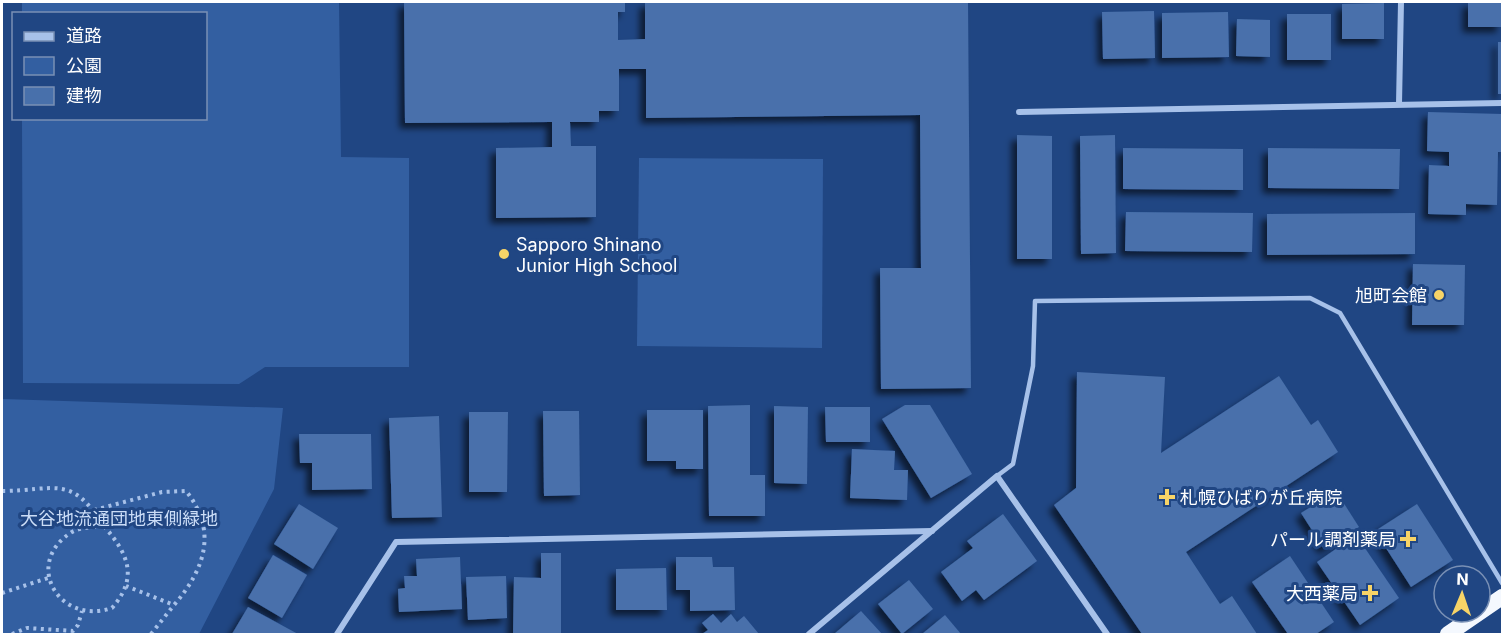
<svg xmlns="http://www.w3.org/2000/svg" width="1504" height="636" viewBox="0 0 1504 636" font-family="Inter,'Noto Sans JP',sans-serif">
<style>
.green{fill:#335fa1}
.building{fill:#4870ab;filter:url(#shadow)}
.lines{fill:none;stroke-linecap:round;stroke-linejoin:round}
.path{stroke:#a7c1e9;stroke-width:4;stroke-dasharray:3 4.5;stroke-linecap:butt}
.service{stroke:#a7c1e9;stroke-width:4.5}
.minor{stroke:#a7c1e9;stroke-width:6}
.trunk{stroke:#f4f8fe;stroke-width:16}
.poi-dot{fill:#f7d467;stroke:#204683;stroke-width:2}
.labels{text-anchor:middle;dominant-baseline:central;stroke-width:6;stroke-linejoin:round;paint-order:stroke}
.poi-label{font-size:18px;fill:#fff;stroke:#204683;text-anchor:end}
.park-label{font-size:18px;fill:#cbddf7;stroke:#204683}
</style>
<defs>
<filter id="shadow"><feDropShadow dx="-5.5" dy="5.5" stdDeviation="3" flood-color="#0009"/></filter>
</defs>
<rect width="100%" height="100%" fill="#204683"/>
<g class="green">
<polygon points="22,2 339,2 341,157 409,158 409,367 265,367 239,384 23,383 22,119 206,118 206,14 22,13"/>
<polygon points="639,158 823,159 822,348 637,346"/>
<polygon points="2,277 3,399 283,408 274,489 199,634 2,634"/>
</g>
<g class="building">
<polygon points="404,2 625,2 625,12 618,12 618,40 645,39 645,2 968,2 971,388 881,389 880,268 921,268 920,115 646,118 646,69 619,69 619,111 599,111 599,122 570,122 571,146 596,146 596,217 496,218 496,148 552,147 552,122 405,123"/>
<rect x="1468" y="2" width="34" height="25"/>
<polygon points="1384,3 1384,39 1342,39 1342,4"/>
<polygon points="1154,11 1155,58 1103,59 1102,12"/>
<polygon points="1228,12 1229,57 1162,58 1162,13"/>
<rect x="1287" y="14" width="44" height="46"/>
<polygon points="1237,19 1270,20 1270,57 1236,56"/>
<rect x="1498" y="42" width="4" height="52"/>
<polygon points="1428,112 1502,114 1502,152 1498,152 1497,205 1466,204 1466,215 1428,214 1429,165 1449,166 1449,152 1427,151"/>
<polygon points="1017,135 1052,136 1052,259 1017,259"/>
<polygon points="1115,135 1116,253 1081,254 1080,136"/>
<polygon points="1123,148 1243,149 1243,190 1123,189"/>
<polygon points="1268,148 1400,149 1399,189 1268,188"/>
<polygon points="1126,212 1253,213 1252,252 1125,251"/>
<polygon points="1415,213 1415,254 1267,255 1267,214"/>
<polygon points="1413,264 1465,265 1464,325 1412,325"/>
<polygon points="1077,372 1165,377 1161,453 1279,376 1311,425 1318,420 1338,452 1186,552 1220,604 1232,596 1257,634 1142,634 1054,505 1076,488"/>
<polygon points="750,405 750,475 765,475 765,516 709,516 708,406"/>
<polygon points="905,405 930,405 972,474 931,498 882,419"/>
<polygon points="774,406 808,407 807,484 774,483"/>
<polygon points="825,407 870,407 870,442 826,442"/>
<polygon points="647,410 703,410 703,469 676,469 676,461 647,461"/>
<polygon points="543,411 579,411 580,495 544,496"/>
<polygon points="469,412 508,412 507,492 469,492"/>
<polygon points="439,416 442,517 392,518 389,418"/>
<polygon points="299,434 371,434 372,489 312,490 312,463 300,463"/>
<polygon points="852,449 895,451 894,470 908,470 907,500 850,498"/>
<polygon points="1336,491 1359,527 1324,549 1301,513"/>
<polygon points="299,504 338,528 313,569 274,544"/>
<polygon points="1417,504 1453,560 1411,587 1375,531"/>
<polygon points="1003,514 1037,561 984,600 976,590 962,601 941,572 973,548 967,541"/>
<polygon points="1356,535 1399,598 1360,625 1317,562"/>
<polygon points="541,553 561,553 561,634 513,634 514,577 541,578"/>
<polygon points="273,555 307,575 282,618 248,598"/>
<polygon points="1290,556 1334,622 1316,634 1288,634 1252,582"/>
<polygon points="460,557 462,609 399,612 398,589 405,588 404,576 417,576 416,559"/>
<polygon points="676,557 712,557 713,567 734,567 735,610 690,611 690,590 676,590"/>
<polygon points="666,568 667,610 616,610 616,569"/>
<polygon points="506,576 507,618 468,620 466,577"/>
<polygon points="909,580 933,609 902,634 878,604"/>
<polygon points="248,607 298,634 232,634"/>
<polygon points="861,611 882,634 834,634"/>
<polygon points="713,614 721,623 731,614 737,622 744,616 759,634 702,634 708,630 702,623"/>
<polygon points="945,615 961,634 922,634"/>
</g>
<g class="lines">
<g class="path">
<path d="M2,491C53,491 72,473 103,526"/>
<path d="M94,510L162,492L186,491C218,531 205,569 174,605L126,586"/>
<path d="M104,526C128,554 139,577 112,608C59,626 22,563 72,532C81,527 94,527 104,526Z"/>
<polyline points="2,593 48,578"/>
<polyline points="12,634 27,628 73,631 78,625 82,611"/>
<polyline points="151,634 174,605"/>
</g>
<polyline class="service" points="997,476 1013,464 1033,366 1035,301 1310,298 1340,313 1502,583"/>
<g class="minor">
<polyline points="1399,104 1401,2"/>
<polyline points="1019,112 1502,103"/>
<polyline points="337,634 396,542 932,531"/>
<polyline points="809,634 997,476 1107,634"/>
</g>
<polyline class="trunk" points="1448,634 1502,597"/>
</g>
<g class="poi-dot">
<circle cx="504" cy="254" r="6"/>
<circle cx="1439" cy="295" r="6"/>
<path d="M1164 488h6v6h6v6h-6v6h-6v-6h-6v-6h6z"/>
<path d="M1405 530h6v6h6v6h-6v6h-6v-6h-6v-6h6z"/>
<path d="M1367 584h6v6h6v6h-6v6h-6v-6h-6v-6h6z"/>
</g>
<g class="labels">
<g class="poi-label">
<text x="516" y="244" text-anchor="start">Sapporo Shinano<tspan x="516" dy="21">Junior High School</tspan></text>
<text x="1427" y="295">旭町会館</text>
<text x="1180" y="497" text-anchor="start">札幌ひばりが丘病院</text>
<text x="1396" y="539">パール調剤薬局</text>
<text x="1358" y="593">大西薬局</text>
</g>
<g class="park-label">
<text x="119" y="518">大谷地流通団地東側緑地</text>
</g>
</g>
<rect width="1504" height="636" fill="none" stroke="#ffffff" stroke-width="6"/>
<rect x="12" y="12" width="195" height="108" fill="#204683" stroke="#7990b5" stroke-width="1.5"/>
<rect x="24" y="32" width="30" height="9" fill="#a7c1e9" stroke="#7990b5" stroke-width="1.5"/>
<text x="66" y="42" font-size="18" fill="#ffffff">道路</text>
<rect x="24" y="57" width="30" height="18" fill="#335fa1" stroke="#7990b5" stroke-width="1.5"/>
<text x="66" y="72" font-size="18" fill="#ffffff">公園</text>
<rect x="24" y="87" width="30" height="18" fill="#4870ab" stroke="#7990b5" stroke-width="1.5"/>
<text x="66" y="102" font-size="18" fill="#ffffff">建物</text>
<g transform="translate(1462 594) rotate(2)"><circle r="28" fill="#204683" stroke="#7990b5" stroke-width="1.5"/>
<path d="M0-4.5L10 22L0 15L-10 22Z" fill="#f7d467"/>
<text y="-9" font-size="16" font-weight="bold" text-anchor="middle" fill="#ffffff">N</text>
</g>
</svg>
